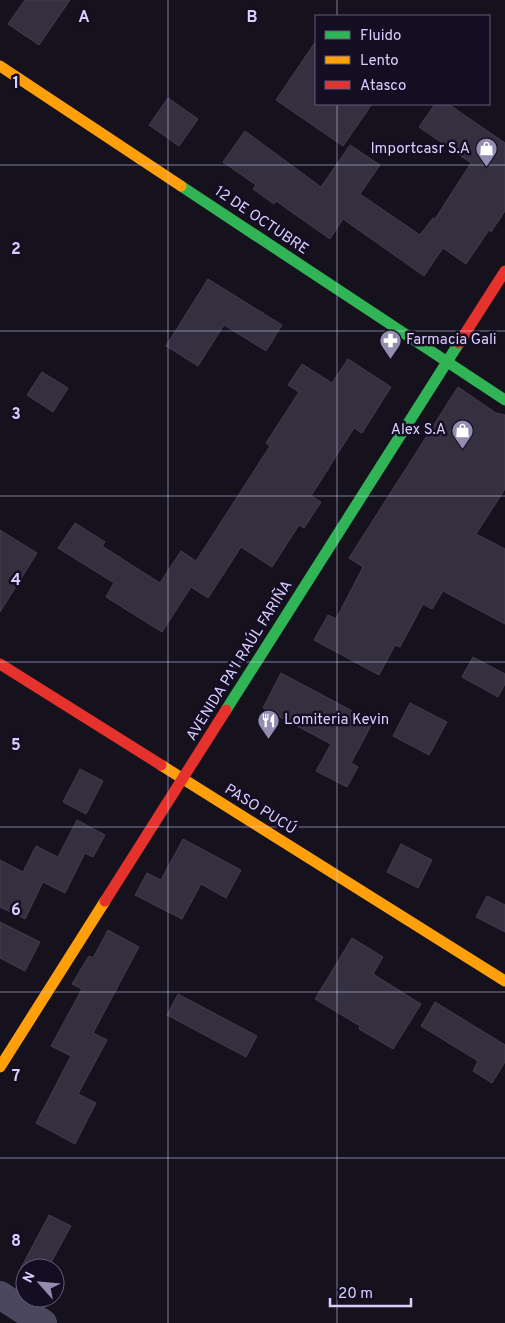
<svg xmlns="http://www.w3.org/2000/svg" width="505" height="1323" viewBox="0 0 505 1323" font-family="Overpass,sans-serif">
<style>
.building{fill:#343040;stroke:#433c51}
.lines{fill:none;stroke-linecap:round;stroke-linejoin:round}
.street{stroke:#4b475e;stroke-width:28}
.fast{stroke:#30b455;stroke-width:11}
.slow{stroke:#ff9f0a;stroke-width:11}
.jam{stroke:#e5322d;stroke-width:11}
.grid{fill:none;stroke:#d9cfff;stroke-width:1;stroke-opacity:0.55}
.labels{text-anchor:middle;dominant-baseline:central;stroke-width:5;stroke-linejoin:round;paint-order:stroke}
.poi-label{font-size:15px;fill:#d9cfff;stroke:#130e22;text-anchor:end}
.street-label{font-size:15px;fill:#d9cfff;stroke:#130e22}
.grid-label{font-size:16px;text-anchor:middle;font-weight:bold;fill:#d9cfff;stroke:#130e22;stroke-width:5;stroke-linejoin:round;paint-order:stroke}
</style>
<rect width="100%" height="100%" fill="#15121d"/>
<g class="building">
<polygon points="25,0 70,0 39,45 8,24"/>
<polygon points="316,41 316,104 372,104 343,146 276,100"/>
<polygon points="168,98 198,119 179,146 149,125"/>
<polygon points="435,104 448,104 505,143 505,211 491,232 489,230 466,264 443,248 424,276 343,219 330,239 276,201 274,204 253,189 256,185 223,162 245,131 321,187 350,145 380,165 360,194 420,235 433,218 435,219 471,163 419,127"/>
<polygon points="208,279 282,325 266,351 224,325 198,366 166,346"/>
<polygon points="348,359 391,387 362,433 354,428 311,496 321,502 304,528 299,525 272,567 241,547 208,598 191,587 162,632 106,597 114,583 58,548 75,523 105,542 102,546 160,583 181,551 196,561 270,446 266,443 299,392 288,385 302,364 332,383"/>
<polygon points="42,372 68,388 53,412 27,395"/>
<polygon points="458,387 496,413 505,415 505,489 476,534 505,549 505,624 443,591 432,609 423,604 400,647 395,645 379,675 314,640 328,615 336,619 363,567 349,558"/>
<polygon points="0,530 37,553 0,612"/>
<polygon points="473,657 505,674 505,684 498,697 462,677"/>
<polygon points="281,673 373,722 351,763 358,767 347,787 316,771 331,744 263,708"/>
<polygon points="410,703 447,722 429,755 393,736"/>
<polygon points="80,769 103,781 86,814 63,802"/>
<polygon points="77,820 105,835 93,857 85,853 65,893 43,882 25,919 0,907 0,860 23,872 36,846 58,857"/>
<polygon points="183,839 241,870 226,898 201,884 182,919 135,895 147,873 161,880"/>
<polygon points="401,844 432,860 418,888 387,872"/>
<polygon points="487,896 505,905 505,932 476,917"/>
<polygon points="0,922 40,942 25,971 0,958"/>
<polygon points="108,930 139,947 93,1033 107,1040 78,1094 96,1103 75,1144 36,1123 71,1056 51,1046 82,989 72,984 89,956 93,958"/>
<polygon points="352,938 383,957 373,974 421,1004 393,1049 359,1029 360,1026 315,999"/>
<polygon points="178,994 257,1036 246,1057 167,1015"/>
<polygon points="435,1002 505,1045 505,1062 492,1083 473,1071 478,1061 421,1026"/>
<polygon points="49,1215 71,1226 48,1268 21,1268"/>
</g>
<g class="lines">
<polyline class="street" points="0,1295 43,1323"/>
<g class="fast">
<polyline points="181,186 505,400"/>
<polyline points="226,710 459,343"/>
</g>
<g class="slow">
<polyline points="0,66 181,186"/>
<polyline points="161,765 505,981"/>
<polyline points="0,1067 105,901"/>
</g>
<g class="jam">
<polyline points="459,343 505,271"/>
<polyline points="0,664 161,765"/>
<polyline points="105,901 226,710"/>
</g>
</g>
<path class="grid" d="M168,0V1323M337,0V16M337,104V1323M0,165H505M0,331H505M0,496H505M0,662H505M0,827H505M0,992H505M0,1158H505"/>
<defs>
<symbol id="shop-pin" viewBox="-11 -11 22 30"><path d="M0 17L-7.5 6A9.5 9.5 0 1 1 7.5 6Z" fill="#948db0" stroke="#130e22"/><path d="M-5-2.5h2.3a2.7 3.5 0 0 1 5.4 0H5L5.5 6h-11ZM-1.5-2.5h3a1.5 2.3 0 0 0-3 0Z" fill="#fff"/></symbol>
<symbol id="pharmacy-pin" viewBox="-11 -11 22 30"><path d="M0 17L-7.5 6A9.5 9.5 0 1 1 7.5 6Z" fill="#948db0" stroke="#130e22"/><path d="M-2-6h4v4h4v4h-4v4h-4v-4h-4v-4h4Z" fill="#fff"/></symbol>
<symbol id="restaurant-pin" viewBox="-11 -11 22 30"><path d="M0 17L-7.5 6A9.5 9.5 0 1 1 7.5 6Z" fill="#948db0" stroke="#130e22"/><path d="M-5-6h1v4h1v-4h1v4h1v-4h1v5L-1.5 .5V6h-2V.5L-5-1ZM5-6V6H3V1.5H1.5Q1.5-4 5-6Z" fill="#fff"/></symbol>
</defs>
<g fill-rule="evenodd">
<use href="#shop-pin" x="474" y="136" width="25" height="34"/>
<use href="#pharmacy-pin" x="378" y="328" width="25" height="34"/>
<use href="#shop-pin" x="450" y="418" width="25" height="34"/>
<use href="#restaurant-pin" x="256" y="708" width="25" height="34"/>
</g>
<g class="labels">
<g class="poi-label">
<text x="470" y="149">Importcasr S.A</text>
<text x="406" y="340" text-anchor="start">Farmacia Gali</text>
<text x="446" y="430">Alex S.A</text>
<text x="284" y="720" text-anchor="start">Lomiteria Kevin</text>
</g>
<g class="street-label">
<text transform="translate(261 221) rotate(34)">12 DE OCTUBRE</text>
<text transform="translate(240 661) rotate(-58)">AVENIDA PA'I RAÚL FARIÑA</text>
<text transform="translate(260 810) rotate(32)">PASO PUCÚ</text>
</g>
</g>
<g class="grid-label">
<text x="84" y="22">A</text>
<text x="252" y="22">B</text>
<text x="16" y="88">1</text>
<text x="16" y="254">2</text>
<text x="16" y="419">3</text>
<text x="16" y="585">4</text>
<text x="16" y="750">5</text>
<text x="16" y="915">6</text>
<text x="16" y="1081">7</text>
<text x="16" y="1246">8</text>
</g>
<rect x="315" y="15" width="175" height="90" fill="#130e22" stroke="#625b7a"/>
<rect x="325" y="31" width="25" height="8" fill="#30b455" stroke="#625b7a"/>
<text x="360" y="40" font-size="15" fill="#d9cfff">Fluido</text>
<rect x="325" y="56" width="25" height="8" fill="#ff9f0a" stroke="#625b7a"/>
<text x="360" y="65" font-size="15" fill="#d9cfff">Lento</text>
<rect x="325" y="81" width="25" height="8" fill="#e5322d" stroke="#625b7a"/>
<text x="360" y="90" font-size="15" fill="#d9cfff">Atasco</text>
<g transform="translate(40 1283) rotate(297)"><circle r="24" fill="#130e22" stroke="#625b7a"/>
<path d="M0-4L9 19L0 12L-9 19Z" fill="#948db0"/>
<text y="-8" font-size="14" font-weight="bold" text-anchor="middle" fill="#d9cfff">N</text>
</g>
<path d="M330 1298v8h81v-8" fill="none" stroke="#d9cfff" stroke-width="2.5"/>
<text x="338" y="1298" font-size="15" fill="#d9cfff" stroke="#130e22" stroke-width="4" paint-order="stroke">20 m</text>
</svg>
